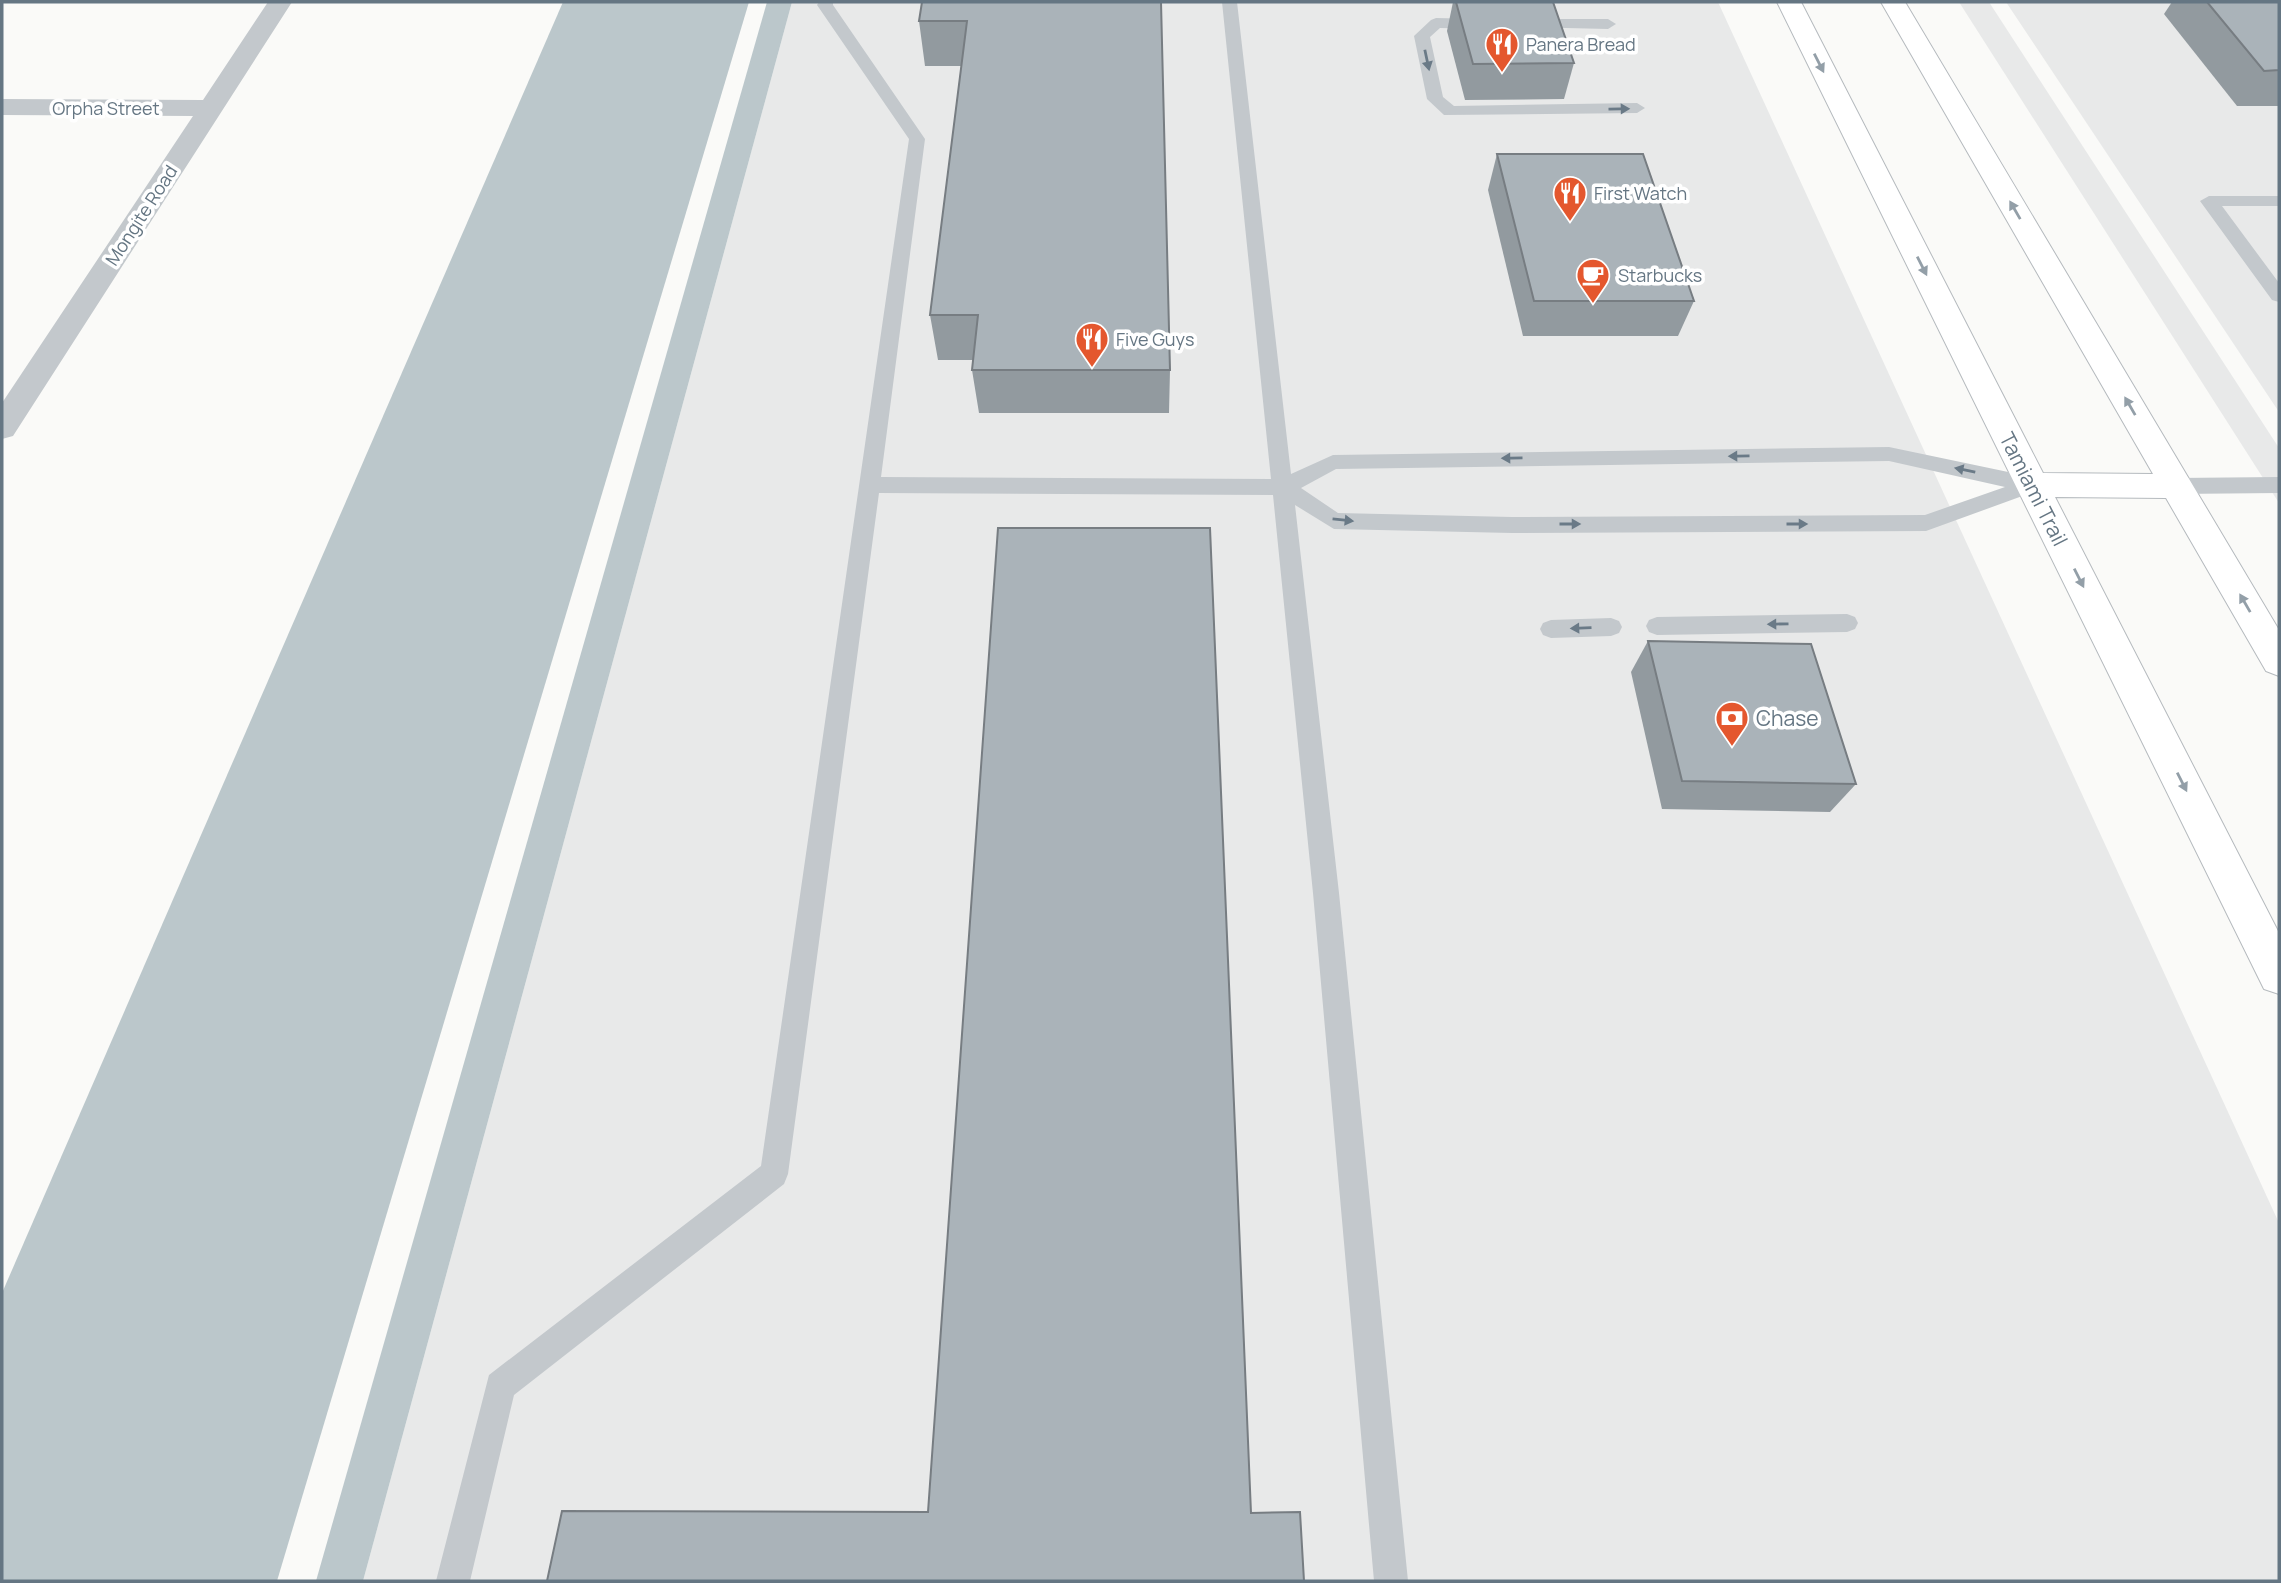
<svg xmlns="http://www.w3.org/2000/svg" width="2281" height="1583" viewBox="0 0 2281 1583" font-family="Manrope,sans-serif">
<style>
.built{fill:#e8e9e9}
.water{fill:#bbc7cb}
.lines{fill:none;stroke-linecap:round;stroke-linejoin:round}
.primary-casing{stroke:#b5babe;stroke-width:2}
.service{fill:#c3c8cc;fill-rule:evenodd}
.minor{fill:#c3c8cc;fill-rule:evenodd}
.primary{fill:#fff;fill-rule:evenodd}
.wall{fill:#929a9f}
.building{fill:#aab3b9;stroke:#777d82;stroke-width:2}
.oneway{fill:#6a7a87}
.oneway2{fill:#939fa8}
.labels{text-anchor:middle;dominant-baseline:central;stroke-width:7;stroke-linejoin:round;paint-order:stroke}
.far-poi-label{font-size:18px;fill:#657683;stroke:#fff;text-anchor:start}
.far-street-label{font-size:18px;fill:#657683;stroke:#fff}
.street-label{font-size:21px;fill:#657683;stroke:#fff}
.poi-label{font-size:21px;fill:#657683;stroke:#fff;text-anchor:start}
</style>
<rect width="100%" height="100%" fill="#fafaf8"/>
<g class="built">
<polygon points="792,2 1718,2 2279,1223 2279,1581 363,1581"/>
<polygon points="1959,2 1989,2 2279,448 2279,503"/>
<polygon points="2006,2 2279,2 2279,412"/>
</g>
<g class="water">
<polygon points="563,2 749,2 277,1581 2,1581 2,1293"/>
<polygon points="767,2 792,2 363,1581 316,1581"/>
</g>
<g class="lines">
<defs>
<polygon id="primary" points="1777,2 1801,2 2043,473 2153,474 1881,2 1905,2 2279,630 2279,676 2266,671 2166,498 2055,497 2279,933 2279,994 2264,989"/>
</defs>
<use href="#primary" class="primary-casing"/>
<g class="service">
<path d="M819,2H833V5L925,139L881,477L1271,479L1222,2H1237L1291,474L1333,455L1889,447L2032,477L2039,480L2042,485L2039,490L1926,531L1512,533L1334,529L1295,505L1339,893L1408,1581H1374L1313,893L1273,495L879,493L788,1174L784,1184L514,1395L470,1581H436L489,1375L761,1166L909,139L817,5ZM1889,461L2005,487L1925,515L1512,517L1338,513L1301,488L1336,469Z"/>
<polygon points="1436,18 1481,19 1489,24 1481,29 1440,28 1430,37 1443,97 1454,106 1637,103 1645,108 1637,113 1444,115 1427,99 1414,36 1431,20"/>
<polygon points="1528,19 1608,19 1616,24 1608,29 1523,27 1520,24 1523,21"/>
<polygon points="2209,196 2279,196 2279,206 2222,206 2279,283 2279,302 2272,300 2200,201"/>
<polygon points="2279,477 2279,493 2176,494 2169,491 2166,486 2169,481 2176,478"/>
<polygon points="1847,614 1855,617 1858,623 1855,629 1847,632 1657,635 1649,632 1646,626 1649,620 1657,617"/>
<polygon points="1611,618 1619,621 1622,627 1619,633 1611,636 1551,638 1543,635 1540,629 1543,623 1551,620"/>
</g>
<polygon class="minor" points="268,2 292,2 13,436 2,439 2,403 193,116 2,115 2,99 203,100"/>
<use href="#primary" class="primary"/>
</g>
<g class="wall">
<polygon points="1161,2 1170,370 1169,413 979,413 972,370 973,360 938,360 930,315 961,66 925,66 919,21"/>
<polygon points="1453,2 1553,2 1574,63 1564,99 1465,100 1447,31"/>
<polygon points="2172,2 2279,2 2279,106 2237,106 2164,14"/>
<polygon points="1497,154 1694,301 1678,336 1523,336 1488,190"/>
<polygon points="1648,641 1856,784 1830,812 1662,809 1631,672"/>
</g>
<g class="building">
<polygon points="922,2 1161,2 1170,370 972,370 978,315 930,315 967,21 919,21"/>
<polygon points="1456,2 1553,2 1574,63 1473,64"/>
<polygon points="2207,2 2279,2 2279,70 2264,71"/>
<polygon points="1497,154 1643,154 1694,301 1534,301"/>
<polygon points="998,528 1210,528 1251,1513 1300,1512 1304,1581 547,1581 562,1511 928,1512"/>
<polygon points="1648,641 1811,644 1856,784 1682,781"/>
</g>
<defs><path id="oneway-solid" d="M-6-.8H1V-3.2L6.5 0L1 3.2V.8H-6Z" transform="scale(1.75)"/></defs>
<g class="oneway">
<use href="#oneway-solid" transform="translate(1427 60) rotate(78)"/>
<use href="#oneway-solid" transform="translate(1619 109) rotate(-1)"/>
<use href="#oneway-solid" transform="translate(1739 456) rotate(179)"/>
<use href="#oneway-solid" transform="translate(1512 458) rotate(179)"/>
<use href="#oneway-solid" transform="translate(1965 470) rotate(-168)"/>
<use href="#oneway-solid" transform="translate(1343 520) rotate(6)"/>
<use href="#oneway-solid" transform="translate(1570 524)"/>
<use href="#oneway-solid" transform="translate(1797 524)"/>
<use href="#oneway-solid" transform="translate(1778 624) rotate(179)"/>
<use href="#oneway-solid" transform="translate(1581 628) rotate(178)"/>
</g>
<g class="oneway2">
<use href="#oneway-solid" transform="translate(1819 63) rotate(63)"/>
<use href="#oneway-solid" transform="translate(2015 210) rotate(-120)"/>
<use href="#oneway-solid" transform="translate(1922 266) rotate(63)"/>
<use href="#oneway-solid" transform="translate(2130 406) rotate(-120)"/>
<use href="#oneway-solid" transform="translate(2079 578) rotate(63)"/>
<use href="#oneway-solid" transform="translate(2245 603) rotate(-120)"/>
<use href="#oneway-solid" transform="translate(2182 782) rotate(63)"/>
</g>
<defs>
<symbol id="restaurant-pin" viewBox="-11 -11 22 30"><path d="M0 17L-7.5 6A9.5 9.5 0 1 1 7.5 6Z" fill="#e4572e" stroke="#fff"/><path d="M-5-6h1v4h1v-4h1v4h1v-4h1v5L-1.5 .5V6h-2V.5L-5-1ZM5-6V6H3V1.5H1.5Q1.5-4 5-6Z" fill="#fff"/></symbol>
<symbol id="cafe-pin" viewBox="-11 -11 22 30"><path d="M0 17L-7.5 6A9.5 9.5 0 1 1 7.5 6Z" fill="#e4572e" stroke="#fff"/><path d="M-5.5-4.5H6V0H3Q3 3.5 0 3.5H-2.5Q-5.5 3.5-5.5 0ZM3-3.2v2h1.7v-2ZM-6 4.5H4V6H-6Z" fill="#fff"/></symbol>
<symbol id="bank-pin" viewBox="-11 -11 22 30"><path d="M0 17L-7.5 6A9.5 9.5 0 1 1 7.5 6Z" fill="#e4572e" stroke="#fff"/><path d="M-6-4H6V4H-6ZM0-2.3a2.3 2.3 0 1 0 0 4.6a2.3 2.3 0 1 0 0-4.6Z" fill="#fff"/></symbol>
</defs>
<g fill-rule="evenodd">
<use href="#restaurant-pin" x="1483" y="25" width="38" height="52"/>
<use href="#restaurant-pin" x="1551" y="174" width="38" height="52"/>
<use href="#cafe-pin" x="1574" y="256" width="38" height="52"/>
<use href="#restaurant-pin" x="1073" y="320" width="38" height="52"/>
<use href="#bank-pin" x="1713" y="699" width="38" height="52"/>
</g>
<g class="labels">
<g class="far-poi-label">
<text x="1526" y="44">Panera Bread</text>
<text x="1594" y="193">First Watch</text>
<text x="1618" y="275">Starbucks</text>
<text x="1116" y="339">Five Guys</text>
</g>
<g class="far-street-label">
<text x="106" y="108">Orpha Street</text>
<text transform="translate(141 215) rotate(-57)">Mongite Road</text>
</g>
<g class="street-label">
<text transform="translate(2034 489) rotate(63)">Tamiami Trail</text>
</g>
<g class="poi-label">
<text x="1756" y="718">Chase</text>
</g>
</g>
<rect width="2281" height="1583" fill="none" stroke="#657683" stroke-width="7"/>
</svg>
